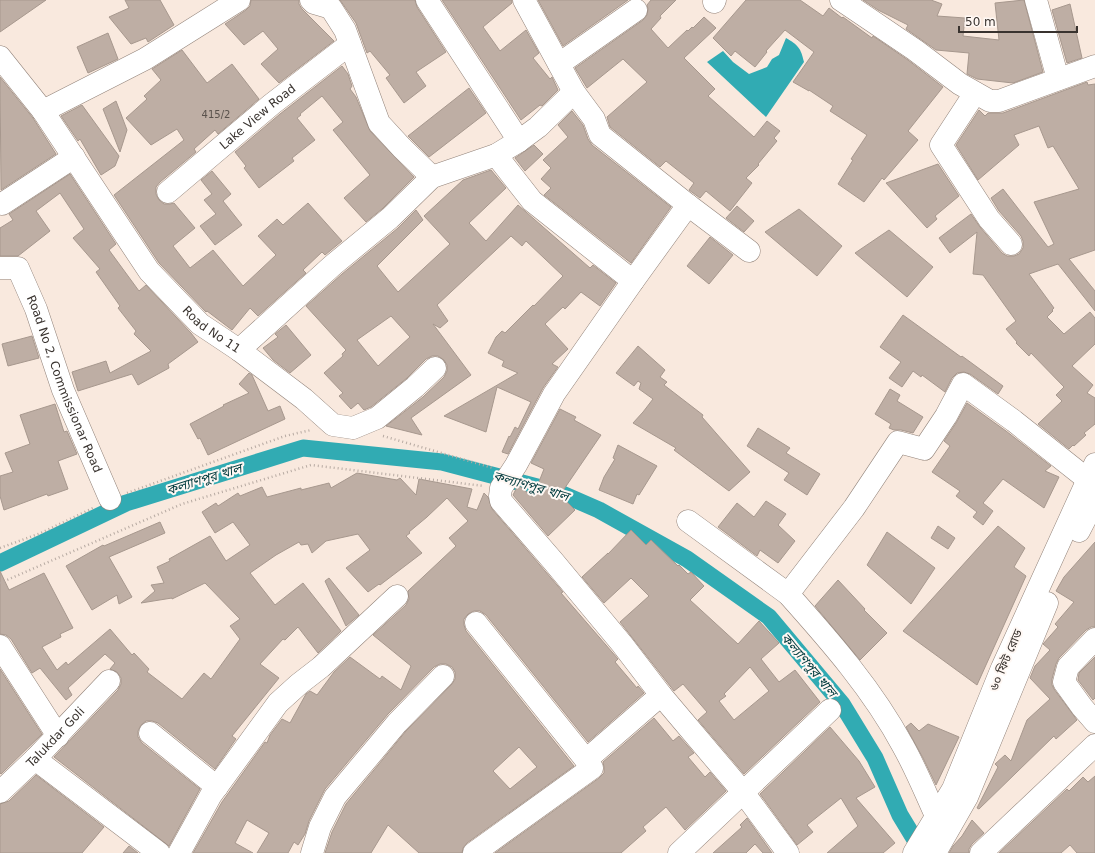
<svg xmlns="http://www.w3.org/2000/svg" width="1095" height="853" viewBox="0 0 1095 853" font-family="'DejaVu Sans','Noto Sans Bengali',sans-serif">
<style>
.water{fill:#31abb3}
.lines{fill:none;stroke-linecap:round;stroke-linejoin:round}
.canal{stroke:#31abb3;stroke-width:17}
.building{fill:#beaea4;stroke:#a7988e;fill-rule:evenodd}
.minor-casing{stroke:#92837a;stroke-width:23}
.path{stroke:#b7aaa2;stroke-width:2.5;stroke-dasharray:1 3;stroke-linecap:butt}
.minor{stroke:#fff;stroke-width:22}
.labels{text-anchor:middle;dominant-baseline:central;stroke-width:4;stroke-linejoin:round;paint-order:stroke}
.number-label{font-size:10px;fill:#5a524c}
.street-label{font-size:12px;fill:#39332f;stroke:#fff8f4}
.water-label{font-size:13px;font-style:italic;fill:#013a3d;stroke:#fff8f4}
</style>
<rect width="100%" height="100%" fill="#f9e9de"/>
<path class="water" d="M786,38C798,45 801,48 804,62L766,117L707,62L723,51L733,62L749,74L767,67L772,59L779,55Z"/>
<g class="lines">
<polyline class="canal" points="0,563 126,503 303,448 442,462 560,493 599,510 687,559 769,617 842,704 875,758 900,815 923,853"/>
</g>
<g class="building">
<polygon points="0,0 46,0 0,32"/>
<polygon points="125,0 160,0 174,25 148,42 146,38 131,44 109,17 129,8"/>
<polygon points="251,0 299,0 299,4 302,9 334,41 279,83 261,64 278,49 263,31 244,45 225,24 246,10 250,6"/>
<polygon points="340,0 415,0 417,7 446,52 416,72 426,86 404,103 386,78 390,75 370,51 367,53 356,23"/>
<polygon points="442,0 512,0 512,3 483,27 500,51 526,30 539,53 533,58 550,79 552,77 558,90 542,106 540,105 521,120"/>
<polygon points="538,0 628,0 563,46"/>
<polygon points="651,0 676,0 660,16 661,18 651,29 668,48 687,30 688,31 692,27 693,28 704,17 716,28 684,58 715,89 708,96 754,137 767,121 780,131 774,138 777,141 758,164 759,165 746,178 752,183 730,211 706,191 700,198 689,190 694,183 666,161 660,167 610,127 607,117 647,82 623,59 587,88 575,68 643,20 647,15 648,9 647,5"/>
<polygon points="746,0 800,0 823,16 829,8 842,18 843,17 872,38 873,36 908,60 943,87 908,131 918,140 884,180 882,178 864,202 838,184 853,160 851,159 867,135 830,111 833,106 809,90 809,91 793,82 814,52 785,30 766,51 767,52 755,67 735,51 731,56 713,38"/>
<polygon points="863,0 931,0 942,4 937,16 965,18 963,36 999,40 995,3 1024,0 1043,72 1013,83 977,79 967,74 969,53 936,50 906,29 908,25 878,10"/>
<polygon points="1070,4 1082,58 1067,63 1052,10"/>
<polygon points="108,33 118,59 88,73 77,47"/>
<polygon points="182,50 207,83 232,64 259,99 218,134 215,130 194,149 196,152 160,182 156,187 156,194 159,200 164,204 170,204 174,203 195,228 173,246 190,268 213,250 243,286 276,255 258,236 277,219 283,225 308,203 342,241 325,255 322,252 303,270 306,273 258,316 250,308 232,330 207,311 206,312 159,263 114,195 184,140 177,129 151,145 126,118 147,99 144,96 161,80 152,69"/>
<polygon points="342,66 348,74 352,86 350,89 356,97 370,131 414,177 382,209 366,222 344,198 370,175 333,130 343,122 322,96 300,114 301,115 297,118 315,140 292,158 294,161 259,188 244,168 246,166 235,152 280,114"/>
<polygon points="0,77 33,118 56,154 1,190"/>
<polygon points="1087,82 1088,85 1095,84 1095,250 1069,259 1095,291 1095,311 1058,264 1029,274 1054,308 1052,310 1053,311 1047,317 1064,334 1090,312 1095,318 1095,344 1072,366 1093,385 1087,393 1095,398 1095,424 1084,433 1086,435 1074,446 1073,445 1069,449 1038,424 1062,401 1056,395 1064,387 1031,353 1029,356 1016,343 1017,342 1006,329 1016,321 983,275 973,274 977,232 950,253 939,238 971,214 980,227 1002,253 1007,256 1014,256 1019,254 1023,248 1023,241 1021,236 999,211 991,198 1003,189 1048,247 1054,244 1034,202 1079,189 1053,146 1048,148 1039,126 1014,135 1019,145 978,180 956,145 979,110 985,116 988,113 1003,113"/>
<polygon points="469,88 486,113 429,157 408,136"/>
<polygon points="116,101 127,130 120,152 103,109"/>
<polygon points="82,105 119,156 115,166 101,175 80,139 78,141 61,116"/>
<polygon points="572,111 583,125 588,139 592,145 671,207 631,263 544,195 551,188 541,179 551,168 543,160 568,137 558,125"/>
<polygon points="534,145 543,154 525,171 515,158"/>
<polygon points="938,164 959,196 935,216 937,219 927,228 886,183"/>
<path d="M491,170L506,188L469,223L486,241L518,205L590,268L593,265L616,283L600,306L581,292L565,309L563,307L545,324L568,349L552,364L558,367L543,388L508,454L502,452L509,436L510,437L515,427L518,429L531,402L497,387L486,432L444,416L518,373L502,366L504,361L488,353L496,337L502,331L505,333L533,305L534,306L563,276L526,241L522,246L511,236L437,305L448,321L440,328L433,324L471,375L411,418L422,435L386,426L423,397L444,377L447,371V365L444,360L438,356H432L426,359L407,378L371,407L364,410L358,403L351,409L339,396L343,393L324,373L343,356L342,354L346,350L306,306L342,274L398,228L416,210L423,220L377,266L398,292L450,244L424,216L463,180ZM391,316L410,337L378,366L357,340Z"/>
<polygon points="212,171 231,194 223,201 242,225 215,245 200,226 216,214 204,200 212,194 201,180"/>
<polygon points="70,174 116,244 109,250 139,291 146,285 191,333 198,342 168,364 169,368 138,385 132,374 78,391 72,372 106,361 110,373 151,351 134,334 136,331 118,308 120,306 96,272 100,269 73,238 84,229 60,193 36,211 50,231 18,256 0,256 0,228 13,220 9,214"/>
<polygon points="737,206 754,221 744,232 726,218"/>
<polygon points="799,209 842,246 817,276 765,232"/>
<polygon points="889,230 933,267 907,297 855,253"/>
<polygon points="710,237 733,255 709,284 687,266"/>
<polygon points="903,315 961,357 962,356 1003,386 998,394 970,374 964,372 957,373 952,378 945,392 922,375 921,377 913,371 902,387 889,378 901,362 880,347"/>
<polygon points="286,325 311,355 290,373 273,360 263,348 278,337 275,334"/>
<polygon points="32,336 39,358 8,366 2,344"/>
<polygon points="638,346 665,370 660,377 667,382 664,385 703,415 702,417 750,472 729,491 674,450 676,448 633,423 643,412 653,399 639,389 641,383 638,381 634,386 616,373"/>
<polygon points="249,373 252,375 268,411 280,406 285,419 208,455 200,438 198,439 190,424 224,406 223,405 249,393 239,384"/>
<polygon points="890,389 900,395 897,401 923,417 913,433 901,430 894,430 889,428 891,424 875,414"/>
<polygon points="967,403 1006,431 1051,466 1045,471 1059,477 1044,508 1003,479 983,503 993,511 983,525 973,517 977,512 956,496 960,491 932,472 950,446 944,441 956,423"/>
<polygon points="55,404 64,432 67,431 77,454 58,461 68,489 48,496 47,494 4,510 0,496 0,476 13,472 5,453 30,444 20,415"/>
<polygon points="560,409 576,417 574,420 601,435 560,495 575,510 548,536 513,495 518,485 533,497 544,469 531,463"/>
<polygon points="758,428 790,448 786,453 820,474 807,495 784,480 789,473 747,446"/>
<polygon points="618,445 657,466 639,495 637,494 633,504 599,490 604,477 615,459 613,458"/>
<path d="M357,473L397,480L400,478L416,495L419,479L472,489L467,507L477,510L484,493L488,497L492,509L563,592L561,593L612,652L618,659L615,662L637,688L638,686L644,693L588,742L486,615L480,611H474L468,614L464,619V625L466,631L574,766L467,843L463,848L462,853H419L388,825L371,853H325L332,832L346,804L406,731L452,684L455,679V672L452,667L446,664H440L434,667L388,714L325,789L309,821L305,834L298,845L294,842L288,853H257L269,833L247,820L235,843L253,853H193L222,802L265,742L267,743L270,735L282,719L290,723L306,694L310,691L317,695L334,672L350,657L380,679L382,676L401,690L411,666L373,635L406,605L409,599L408,591L456,546L449,538L468,521L447,498L427,517L409,532L410,533L406,536L422,553L380,585L379,584L368,592L346,568L370,550L358,534L326,541L312,553L308,544L301,545L299,542L276,555L250,573L275,605L303,583L341,631L318,653L298,627L285,640L283,639L260,664L279,678L232,736L236,739L215,769L158,723L152,721H146L141,725L138,731V737L142,743L200,789L169,846L54,757L118,690L121,684V678L117,672L110,669L115,663L105,654L68,688L72,695L66,700L40,668L32,673L11,639L6,635L0,634V571L9,590L44,573L73,628L60,634L61,637L42,647L57,670L66,662L68,665L110,629L132,655L134,653L149,669L147,672L182,699L204,673L211,679L240,639L230,626L240,619L205,583L172,599V598L141,603L155,591L151,585L164,583L157,567L170,561L169,559L210,536L226,561L250,545L233,522L215,533L202,512L216,503L218,506L238,493L240,496L262,487L267,497L301,488V490L329,483L331,488ZM519,747L537,767L510,789L493,771Z"/>
<polygon points="766,501 786,514 778,525 795,541 778,563 760,550 757,556 718,527 737,503 754,517"/>
<polygon points="160,522 165,533 109,557 132,597 119,604 117,595 92,610 66,566 103,545 104,546"/>
<polygon points="938,526 955,538 948,549 931,538"/>
<polygon points="998,526 1025,548 1014,567 1026,576 977,685 903,631"/>
<path d="M631,530L646,545L651,540L678,566L679,565L688,574L691,572L704,586L690,600L738,644L759,621L779,643L761,659L779,682L795,670L820,702L744,774L698,720L707,712L683,684L674,691L620,622L649,596L631,578L604,603L582,577L608,553V554ZM750,667L769,691L734,720L719,701L726,696L724,694Z"/>
<polygon points="887,532 935,568 911,604 867,565"/>
<polygon points="1095,542 1095,627 1091,627 1086,630 1059,658 1056,664 1052,679 1052,685 1054,689 1077,720 1056,739 1054,736 979,809 977,808 998,767 995,764 1005,755 1011,761 1027,720 1050,699 1030,678 1035,666 1050,650 1043,644 1058,627 1055,624 1074,602 1056,591 1064,577"/>
<polygon points="329,578 359,615 346,626 325,581"/>
<polygon points="838,580 865,609 864,610 887,633 860,660 815,606"/>
<polygon points="1095,657 1095,698 1093,700 1078,680 1079,673"/>
<polygon points="0,669 42,734 1,774 0,773"/>
<polygon points="654,718 673,741 679,736 694,753 688,757 705,777 710,772 726,791 685,830 666,807 643,827 646,831 621,853 495,853 599,778 604,773 604,767 603,762"/>
<polygon points="911,723 919,731 928,724 959,737 936,785 923,758 906,727"/>
<polygon points="830,727 859,761 875,787 856,798 895,843 883,853 827,853 858,826 841,798 807,825 813,832 797,845 760,794"/>
<polygon points="36,775 104,827 82,853 0,853 0,804 9,801"/>
<polygon points="1095,776 1095,853 1077,853 1070,845 1061,853 999,853 1067,789 1069,791 1083,777 1088,782"/>
<polygon points="747,818 772,853 763,853 755,844 746,853 713,853 742,827 740,825"/>
<polygon points="972,820 984,833 972,844 969,849 969,853 949,853 953,846 962,836"/>
<polygon points="129,846 138,853 123,853"/>
</g>
<g class="lines">
<defs>
<g id="minor">
<polyline points="311,0 314,3 331,8 345,30 379,123 402,148 432,177"/>
<polyline points="427,0 519,141"/>
<polyline points="524,0 574,92 594,119 600,135 688,205 749,251"/>
<polyline points="841,0 915,50 960,84 990,101 999,101 1095,66"/>
<polyline points="1036,0 1058,79"/>
<polyline points="714,2 715,0"/>
<path id="s1" d="M0,57L43,111L149,271L200,324L239,350L304,399L333,425L353,428L377,418L415,387L435,368"/>
<polyline points="559,64 636,10"/>
<polyline points="975,93 941,145 989,219 1011,244"/>
<polyline points="43,111 145,59 239,0"/>
<polyline points="496,155 532,201 633,281"/>
<path id="s2" d="M168,192L272,104L350,44"/>
<polyline points="2,204 74,157"/>
<polyline points="688,205 633,281 554,394 516,465 501,488 500,496 501,501 553,561 622,644 661,695 743,792 788,853"/>
<path id="s3" d="M0,268H18L36,309L63,390L110,499"/>
<polyline points="239,350 333,265 390,218 432,177 496,155 519,141 538,127 574,92"/>
<polyline points="688,521 788,594"/>
<polyline points="1079,531 1095,500"/>
<polyline points="476,623 586,760 661,695"/>
<polyline points="1095,639 1068,667 1064,682 1082,707 1095,722"/>
<polyline points="0,646 58,736"/>
<polyline points="150,733 217,787"/>
<polyline points="35,759 159,853"/>
<path id="s4" d="M0,792L35,759L109,681"/>
<path d="M937,818C926,794 916,769 903,746C873,690 830,641 788,594L854,508L898,442L924,449L946,416L963,384L1014,421L1087,479"/>
<polyline points="179,853 211,795 278,703 299,684 321,667 397,596"/>
<polyline points="312,853 320,827 335,797 397,723 443,676"/>
<polyline points="474,853 592,768 586,760"/>
<polyline points="679,853 830,710"/>
<polyline points="914,853 953,789 1002,668 1095,464"/>
<polyline points="935,853 967,797 1047,603"/>
<polyline points="981,853 1095,745"/>
</g>
</defs>
<use href="#minor" class="minor-casing"/>
<g class="path">
<polyline points="383,436 493,468"/>
<polyline points="127,493 285,436 311,430"/>
<polyline points="0,548 41,533 95,507"/>
<polyline points="0,583 182,504 311,465 484,486"/>
</g>
<use href="#minor" class="minor"/>
</g>
<g class="labels">
<g class="number-label">
<text x="216" y="114">415/2</text>
</g>
<g class="street-label">
<text stroke="none"><textPath href="#s2" startOffset="117">Lake View Road</textPath></text>
<text stroke="none"><textPath href="#s1" startOffset="347">Road No 11</textPath></text>
<text stroke="none"><textPath href="#s3" startOffset="143">Road No 2, Commissionar Road</textPath></text>
<text transform="translate(1006 660) rotate(-67)">৬০ ফিট রোড</text>
<text stroke="none"><textPath href="#s4" startOffset="78">Talukdar Goli</textPath></text>
</g>
<g class="water-label">
<text transform="translate(204 479) rotate(-17)">কল্যাণপুর খাল</text>
<text transform="translate(531 486) rotate(16)">কল্যাণপুর খাল</text>
<text transform="translate(809 665) rotate(50)">কল্যাণপুর খাল</text>
</g>
</g>
<path d="M959 26v6h118v-6" fill="none" stroke="#39332f" stroke-width="2"/>
<text x="965" y="26" font-size="12" fill="#39332f" stroke="#fff8f4" stroke-width="3" paint-order="stroke">50 m</text>
</svg>
